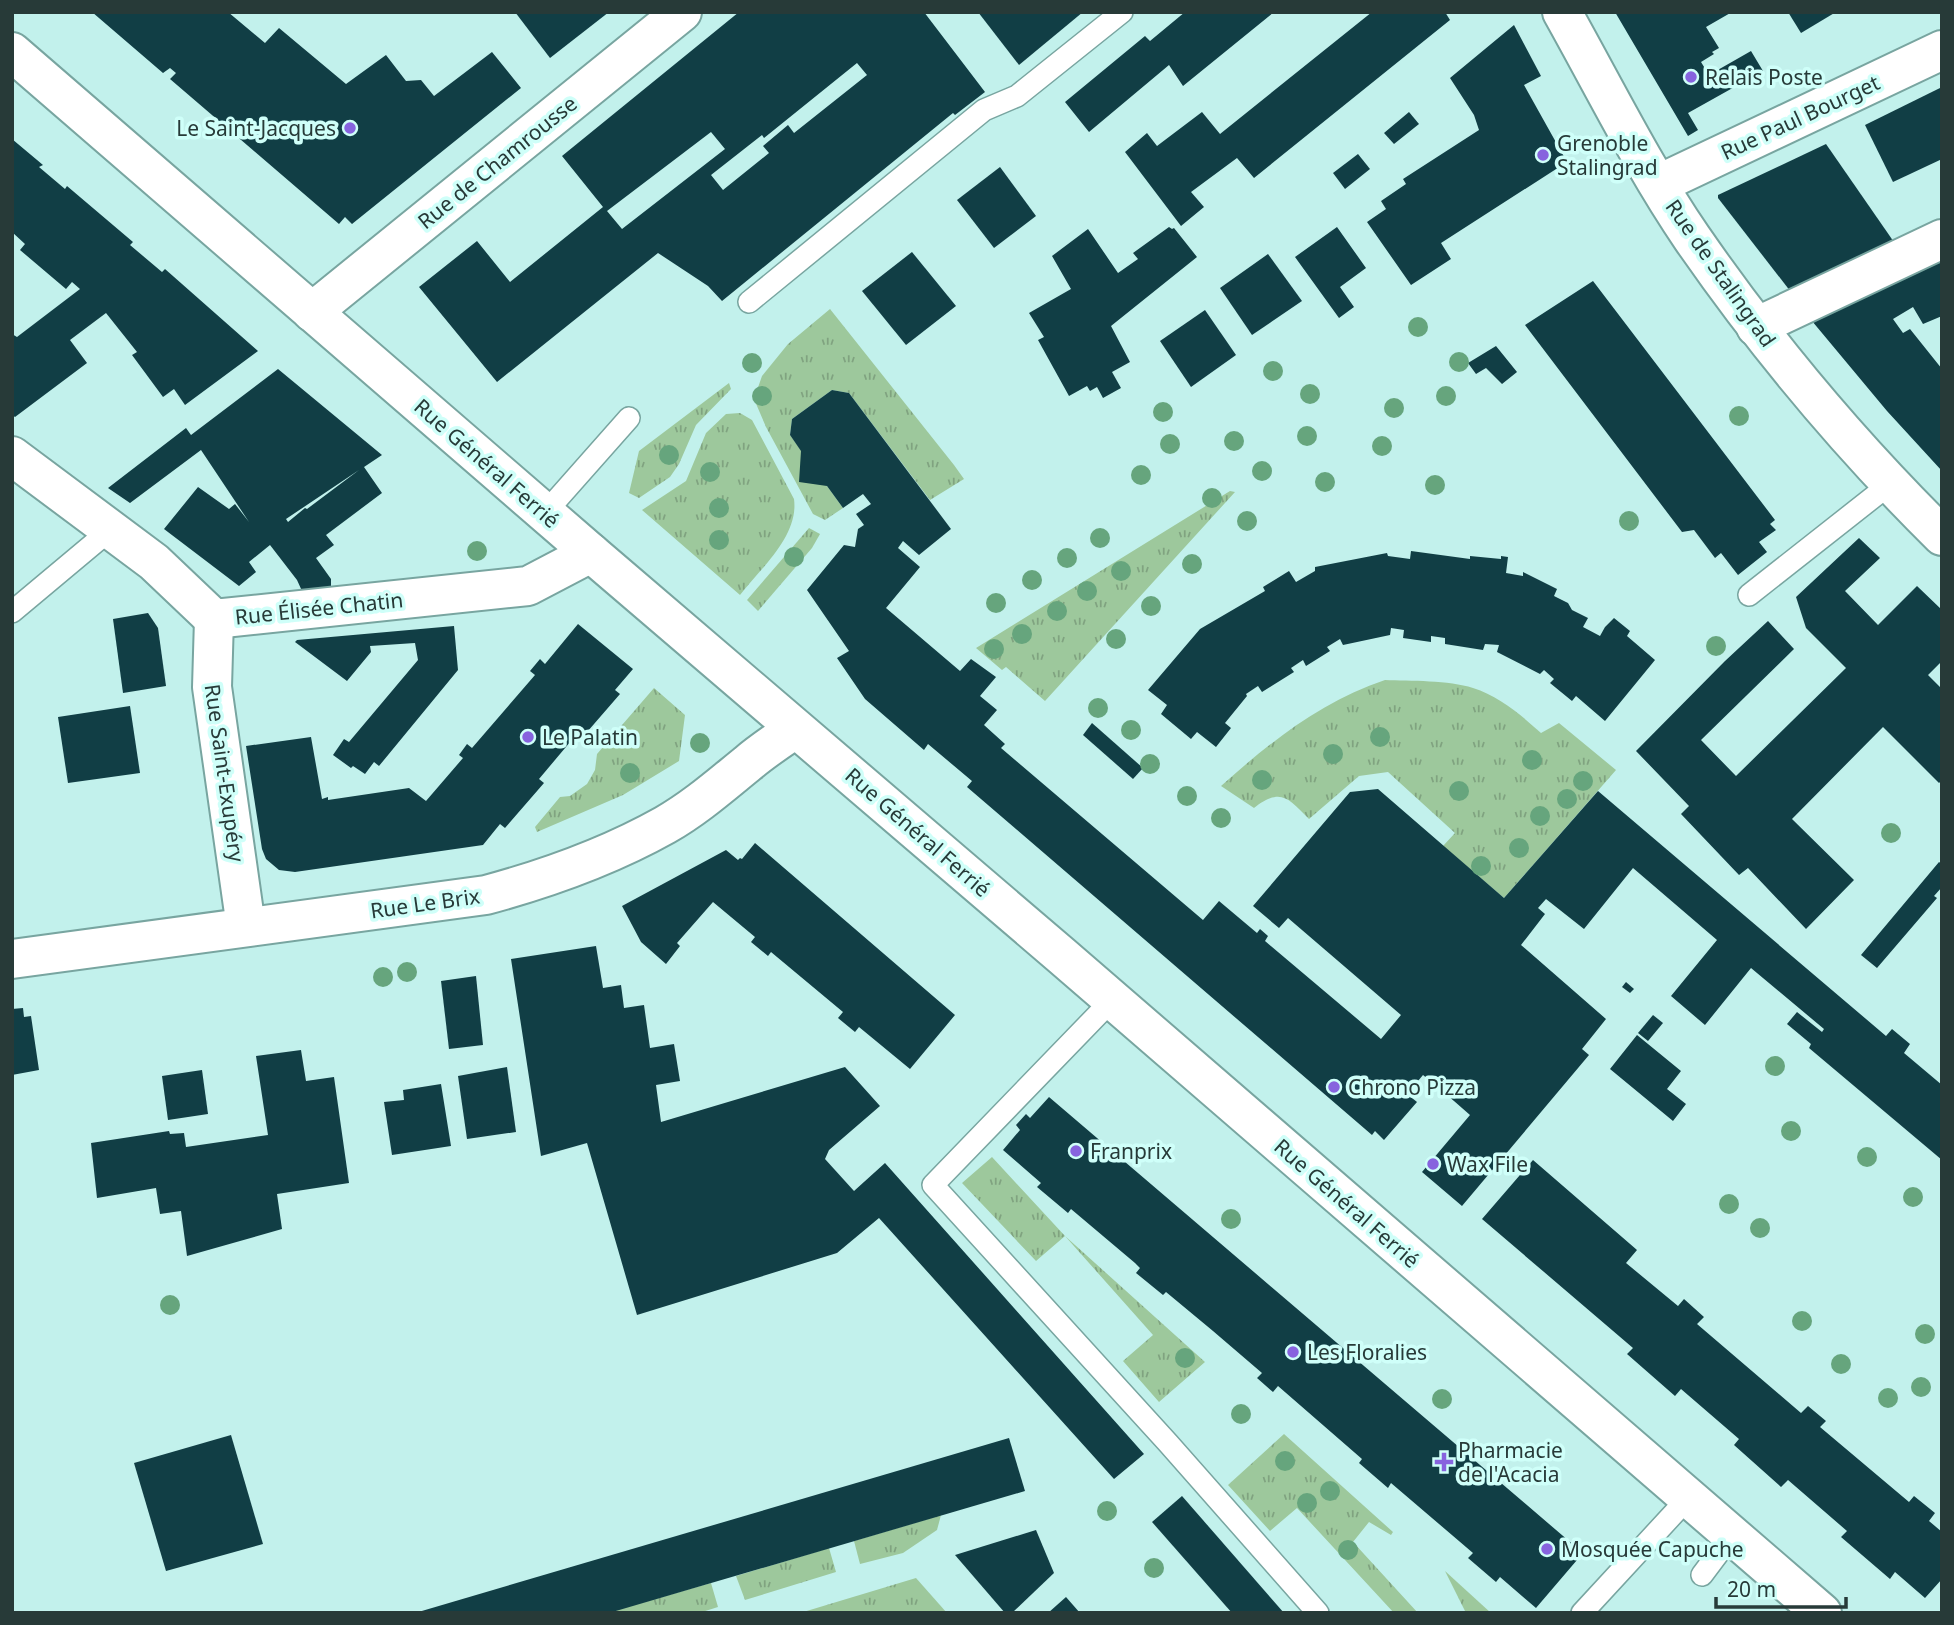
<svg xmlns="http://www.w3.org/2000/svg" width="1954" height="1625" viewBox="0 0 1954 1625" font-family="'Noto Sans',sans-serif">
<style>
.grass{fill:url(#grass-tufts)}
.building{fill:#113e45;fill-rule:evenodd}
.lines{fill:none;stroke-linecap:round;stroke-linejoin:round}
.lane-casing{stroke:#78a5a0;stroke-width:24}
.street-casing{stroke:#78a5a0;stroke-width:42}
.lane{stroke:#fff;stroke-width:21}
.street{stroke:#fff;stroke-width:38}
.tree{fill:#66a57d}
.poi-dot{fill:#8763de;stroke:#cffff9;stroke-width:2.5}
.labels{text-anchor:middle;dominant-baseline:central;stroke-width:7;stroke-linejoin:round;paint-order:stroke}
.poi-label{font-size:21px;fill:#273a38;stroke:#cffff9;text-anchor:start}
.street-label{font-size:21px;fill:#273a38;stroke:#cffff9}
</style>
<defs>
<pattern id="grass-tufts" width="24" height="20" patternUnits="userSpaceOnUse" patternTransform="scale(1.75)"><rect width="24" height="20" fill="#9dc89c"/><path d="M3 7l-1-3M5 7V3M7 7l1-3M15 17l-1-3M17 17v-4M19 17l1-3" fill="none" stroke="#80a380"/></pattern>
</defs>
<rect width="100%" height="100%" fill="#c2f1ec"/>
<g class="grass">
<polygon points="830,309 954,465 964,479 930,500 849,393 832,390 792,419 790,435 843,508 825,520 813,514 766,427 754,399 762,376 788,344"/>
<polygon points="729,383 731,389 696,425 679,464 670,477 639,498 629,493 639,451"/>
<path d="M740,413L752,420L794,499C799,536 761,568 740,595L642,510L686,481L706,433L726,414Z"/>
<polygon points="1230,491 1235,492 1045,701 1006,667 1002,670 976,648"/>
<polygon points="809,528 820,534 812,548 758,611 747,600"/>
<path d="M1385,680C1410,681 1449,680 1473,688C1499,696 1521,715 1541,733L1559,723L1616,770L1504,898L1443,846L1455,833L1388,772L1359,776L1309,819C1288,798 1281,787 1254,808L1221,786C1270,742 1322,701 1385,680Z"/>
<polygon points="654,688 685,715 679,761 623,795 537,832 535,827 560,797 570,796 587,784 595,770 597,754"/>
<polygon points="992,1157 1065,1236 1205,1362 1159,1402 1123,1361 1153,1335 1065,1236 1036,1261 962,1183"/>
<polygon points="1284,1434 1393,1532 1391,1535 1369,1522 1353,1542 1418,1613 1394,1613 1297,1508 1270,1531 1228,1485"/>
<polygon points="941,1515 937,1530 903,1553 860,1564 854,1541"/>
<polygon points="829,1548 836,1572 745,1600 736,1576"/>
<polygon points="1445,1571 1491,1613 1466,1613"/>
<polygon points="916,1578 947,1613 800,1613"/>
<polygon points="711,1583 718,1607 699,1613 617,1613 616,1610"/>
</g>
<g class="building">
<polygon points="92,12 228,12 265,43 279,28 346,84 386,55 406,81 421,80 434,96 492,52 521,88 352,224 345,217 339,224 170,79 176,73 170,68 163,73"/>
<polygon points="515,12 609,12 550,58"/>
<path d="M739,12H924L985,92L955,115L953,113L722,301L708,286L658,253L497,382L419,287L477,241L510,282L603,207L562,156ZM857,63L867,75L794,133L788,125L763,146L769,153L723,190L711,175L762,135L764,138ZM711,132L725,149L622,229L607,211Z"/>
<polygon points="978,12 1083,12 1019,65"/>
<polygon points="1185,12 1274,12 1183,86 1169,65 1089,132 1065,102 1145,36 1150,41"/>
<polygon points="1372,12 1445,12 1450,20 1254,178 1237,158 1191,192 1204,207 1181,226 1125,152 1147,133 1157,146 1202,112 1220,134"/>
<polygon points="1615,12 1732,12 1706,27 1719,48 1712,52 1714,54 1701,62 1709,75 1751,51 1763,71 1688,113 1698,130 1688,136"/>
<polygon points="1788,12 1836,12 1801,33"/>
<polygon points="1514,25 1541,76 1524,85 1567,162 1441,243 1451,259 1411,285 1367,222 1386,209 1381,201 1406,184 1403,179 1479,130 1474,115 1450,78"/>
<polygon points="1942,87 1942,159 1893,182 1865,125"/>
<polygon points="1409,112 1419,124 1394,144 1384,133"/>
<polygon points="12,139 43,165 39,167 65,189 67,186 133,242 130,245 162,272 165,269 258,351 185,405 174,389 163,397 132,355 137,352 106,313 70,340 87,363 15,417 12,415 12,334 17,337 80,289 72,282 66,289 20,250 25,244 12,232"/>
<polygon points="1826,144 1896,245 1794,296 1718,198 1718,195"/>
<polygon points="1358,154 1370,169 1345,189 1333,173"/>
<polygon points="1000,167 1036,216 994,248 957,200"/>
<polygon points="1169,227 1172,229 1174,228 1197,257 1111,326 1130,362 1112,372 1121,388 1103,398 1097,387 1090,391 1087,386 1069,396 1038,340 1044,337 1029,313 1071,289 1052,256 1088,229 1118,273 1138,259 1133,253"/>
<polygon points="1337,227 1366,268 1340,287 1354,307 1339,318 1295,257"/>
<polygon points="1942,246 1942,316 1923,324 1913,307 1893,319 1903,333 1910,329 1942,369 1942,471 1887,411 1807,315"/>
<polygon points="912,252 956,306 906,345 862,291"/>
<polygon points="1268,254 1302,301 1252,335 1220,288"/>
<polygon points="1593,281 1775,520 1770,524 1776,530 1759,542 1767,552 1738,575 1721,553 1715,558 1694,530 1682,532 1525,325"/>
<polygon points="1205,310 1236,355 1191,387 1160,341"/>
<polygon points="1496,346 1517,372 1502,384 1486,368 1476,374 1468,363"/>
<path d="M278,369L382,455L364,467L382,493L326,535L334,545L316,558L331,579V587L302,591L297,580L270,545L249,562L256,572L239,586L164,529L198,487L229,509L235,504L249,522L201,450L130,503L108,488L186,428L191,435ZM359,470L307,509L305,508L288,522L286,519Z"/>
<polygon points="832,390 849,393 951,529 919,555 903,541 898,548 920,567 886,608 960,671 971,659 996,677 980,696 997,710 984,725 1005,744 1001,748 1203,920 1219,901 1257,933 1260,929 1268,936 1265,941 1381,1039 1401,1015 1288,918 1279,928 1253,906 1350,792 1378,789 1504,898 1598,791 1886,1036 1892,1029 1910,1044 1904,1053 1942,1085 1942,1160 1809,1048 1811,1044 1787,1024 1797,1012 1822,1032 1824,1029 1751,968 1705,1025 1671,996 1717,940 1633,868 1584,929 1546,899 1538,908 1545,914 1521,945 1606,1019 1582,1049 1589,1055 1462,1206 1422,1172 1470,1115 1454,1101 1423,1075 1407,1094 1417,1102 1384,1140 1375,1131 1372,1135 967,787 972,781 928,744 924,750 865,699 837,658 849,651 807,590 844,545 855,547 858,529 864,525 856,514 871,504 863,494 843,508 827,486 799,482 801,451 790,435 792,419"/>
<polygon points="1859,538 1880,558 1845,591 1878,625 1917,586 1942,610 1942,661 1928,675 1942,689 1942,780 1939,783 1883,727 1792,819 1854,880 1806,929 1748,868 1739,875 1681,814 1689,806 1636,751 1725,661 1768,621 1794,649 1701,740 1736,776 1846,668 1806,628 1796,597"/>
<polygon points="1411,551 1470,559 1470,556 1501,559 1501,556 1508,557 1506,573 1523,576 1523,572 1557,589 1554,596 1568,603 1572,610 1588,618 1583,627 1600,636 1605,627 1614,618 1630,631 1627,636 1655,660 1605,721 1576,696 1572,701 1550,683 1554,679 1544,670 1540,674 1497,652 1499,645 1485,644 1483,650 1445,644 1445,638 1431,636 1431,642 1403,638 1404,630 1391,628 1390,635 1343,645 1340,639 1327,647 1330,651 1306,666 1303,660 1291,668 1294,672 1262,692 1258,686 1246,694 1247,696 1225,723 1231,728 1216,747 1197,732 1191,739 1161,714 1167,705 1148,690 1200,629 1265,591 1263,587 1289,571 1296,582 1315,571 1315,567 1387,553 1388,556 1410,559"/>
<polygon points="148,613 158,628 166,686 123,693 113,619"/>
<polygon points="578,624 633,669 615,690 620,694 581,739 576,735 539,779 544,783 505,828 500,824 483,845 295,872 279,870 266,859 262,849 246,746 311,737 322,799 328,797 328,800 409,788 426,801 463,758 459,755 467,744 472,748 535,675 530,671 540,659 545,664"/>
<polygon points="454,626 458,670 379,766 374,762 365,774 353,766 351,768 333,755 344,739 349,742 418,660 415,643 370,646 371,652 347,681 295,642 297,640"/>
<polygon points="130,706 140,773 68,783 58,717"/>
<polygon points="1092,723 1143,768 1133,779 1083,735"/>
<polygon points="755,843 955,1015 910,1069 859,1027 855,1032 838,1018 843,1012 771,952 768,956 751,942 755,937 713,902 677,943 680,946 666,964 641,942 622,906 726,850 738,860 740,858 742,859"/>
<polygon points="1939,862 1942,864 1942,887 1934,896 1937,898 1877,968 1861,955"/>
<polygon points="596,946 603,988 621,985 624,1008 644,1005 650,1048 674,1044 680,1081 656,1085 661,1122 845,1067 880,1106 829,1150 825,1159 854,1191 885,1163 1144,1454 1114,1479 879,1218 837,1253 637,1315 587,1143 541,1156 511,959"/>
<polygon points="476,976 483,1045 449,1049 441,981"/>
<polygon points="1626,982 1634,989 1630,993 1622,987"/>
<polygon points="23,1008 24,1017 31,1016 39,1070 12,1075 12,1009"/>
<polygon points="1653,1015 1663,1023 1648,1041 1638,1033"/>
<polygon points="1637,1035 1681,1071 1667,1089 1686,1104 1673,1121 1610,1069"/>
<polygon points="301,1050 306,1081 334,1077 349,1183 277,1194 282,1229 187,1256 181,1211 160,1214 156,1188 97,1198 91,1143 169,1131 170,1134 184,1133 186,1147 268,1135 256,1056"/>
<polygon points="507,1067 516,1132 467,1139 458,1076"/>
<polygon points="202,1070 208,1114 168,1120 162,1076"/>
<polygon points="441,1084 451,1146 392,1155 384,1102 404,1100 403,1090"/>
<polygon points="1049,1097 1583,1553 1536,1608 1500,1577 1496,1582 1468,1558 1473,1553 1391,1483 1388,1488 1359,1463 1362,1459 1278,1386 1273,1392 1257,1378 1262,1373 1213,1331 1166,1292 1163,1295 1136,1273 1140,1268 1135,1263 1071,1209 1068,1213 1037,1187 1041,1183 1003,1150 1020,1130 1016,1125 1026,1114 1030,1118"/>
<polygon points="1533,1160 1637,1250 1626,1263 1678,1306 1684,1299 1704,1317 1697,1324 1801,1413 1808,1406 1826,1421 1820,1427 1909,1502 1914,1496 1935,1513 1929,1521 1942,1532 1942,1579 1925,1598 1895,1572 1890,1579 1841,1537 1847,1531 1788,1480 1781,1487 1734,1445 1739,1439 1681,1389 1675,1396 1627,1354 1633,1348 1482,1219"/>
<polygon points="231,1435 263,1544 166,1571 134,1463"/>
<polygon points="1009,1438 1025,1491 609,1613 415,1613"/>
<polygon points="1182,1496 1284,1613 1232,1613 1152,1522"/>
<polygon points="1036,1530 1054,1573 1012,1613 1005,1613 955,1555"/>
<polygon points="1066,1597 1080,1613 1048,1613"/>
</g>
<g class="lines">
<defs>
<g id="lane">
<polyline points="749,302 984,110 1017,96 1122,12"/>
<polyline points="545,513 629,418"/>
<polyline points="1749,595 1890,484"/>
<polyline points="12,612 110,530"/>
<polyline points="1112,1000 933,1185 1168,1443 1318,1613"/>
<polyline points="1702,1575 1732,1535"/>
<polyline points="1582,1613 1689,1497"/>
</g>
<g id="street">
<path d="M1562,12C1604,87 1644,168 1692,238C1766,345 1849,444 1942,536"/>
<polyline points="12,52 591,553 1062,956 1822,1613"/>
<polyline points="1659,184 1942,50"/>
<polyline points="312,312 682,12"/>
<polyline points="1756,327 1942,239"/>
<polyline points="12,456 154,562 214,619 528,586 591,553"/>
<polyline points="214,619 212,687 246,927"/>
<path d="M12,959L486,895C549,878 608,857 665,825C695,808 721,785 747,764C762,751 779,740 795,729"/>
</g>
</defs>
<use href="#lane" class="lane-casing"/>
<use href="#street" class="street-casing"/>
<use href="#lane" class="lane"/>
<use href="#street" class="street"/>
</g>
<g class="tree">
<circle cx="1418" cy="327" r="10"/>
<circle cx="1459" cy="362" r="10"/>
<circle cx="752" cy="363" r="10"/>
<circle cx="1273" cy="371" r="10"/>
<circle cx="1310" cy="394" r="10"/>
<circle cx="762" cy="396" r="10"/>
<circle cx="1446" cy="396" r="10"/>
<circle cx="1394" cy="408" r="10"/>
<circle cx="1163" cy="412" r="10"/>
<circle cx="1739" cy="416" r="10"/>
<circle cx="1307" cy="436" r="10"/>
<circle cx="1234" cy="441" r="10"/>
<circle cx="1170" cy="444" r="10"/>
<circle cx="1382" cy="446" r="10"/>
<circle cx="669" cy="455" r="10"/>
<circle cx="1262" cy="471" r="10"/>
<circle cx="710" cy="472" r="10"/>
<circle cx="1141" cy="475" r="10"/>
<circle cx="1325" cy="482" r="10"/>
<circle cx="1435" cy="485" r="10"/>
<circle cx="1212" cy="498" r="10"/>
<circle cx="719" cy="508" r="10"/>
<circle cx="1247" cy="521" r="10"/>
<circle cx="1629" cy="521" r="10"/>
<circle cx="1100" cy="538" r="10"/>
<circle cx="719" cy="540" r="10"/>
<circle cx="477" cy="551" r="10"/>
<circle cx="794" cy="557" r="10"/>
<circle cx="1067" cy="558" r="10"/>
<circle cx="1192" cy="564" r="10"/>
<circle cx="1121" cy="571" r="10"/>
<circle cx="1032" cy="580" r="10"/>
<circle cx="1087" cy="591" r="10"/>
<circle cx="996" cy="603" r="10"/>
<circle cx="1151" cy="606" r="10"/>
<circle cx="1057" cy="611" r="10"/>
<circle cx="1022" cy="634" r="10"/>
<circle cx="1116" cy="639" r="10"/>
<circle cx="1716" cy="646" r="10"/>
<circle cx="994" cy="649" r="10"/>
<circle cx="1098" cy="708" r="10"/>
<circle cx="1131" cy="730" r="10"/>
<circle cx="1380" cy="737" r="10"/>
<circle cx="700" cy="743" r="10"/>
<circle cx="1333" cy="754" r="10"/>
<circle cx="1532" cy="760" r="10"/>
<circle cx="1150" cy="764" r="10"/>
<circle cx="630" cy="773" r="10"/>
<circle cx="1262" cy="780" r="10"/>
<circle cx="1583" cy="781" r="10"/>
<circle cx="1459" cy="791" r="10"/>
<circle cx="1187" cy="796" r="10"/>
<circle cx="1567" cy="799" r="10"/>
<circle cx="1540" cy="816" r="10"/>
<circle cx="1221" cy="818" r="10"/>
<circle cx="1891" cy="833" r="10"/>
<circle cx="1519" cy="848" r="10"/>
<circle cx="1481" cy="866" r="10"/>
<circle cx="407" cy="972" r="10"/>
<circle cx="383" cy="977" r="10"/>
<circle cx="1775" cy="1066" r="10"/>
<circle cx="1791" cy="1131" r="10"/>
<circle cx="1867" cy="1157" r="10"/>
<circle cx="1913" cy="1197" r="10"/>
<circle cx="1729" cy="1204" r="10"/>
<circle cx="1231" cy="1219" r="10"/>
<circle cx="1760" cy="1228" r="10"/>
<circle cx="170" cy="1305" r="10"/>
<circle cx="1802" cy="1321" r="10"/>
<circle cx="1925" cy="1334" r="10"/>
<circle cx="1185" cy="1358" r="10"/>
<circle cx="1841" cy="1364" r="10"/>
<circle cx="1921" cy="1387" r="10"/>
<circle cx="1888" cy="1398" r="10"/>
<circle cx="1442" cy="1399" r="10"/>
<circle cx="1241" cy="1414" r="10"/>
<circle cx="1285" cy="1461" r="10"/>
<circle cx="1330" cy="1491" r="10"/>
<circle cx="1307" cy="1503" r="10"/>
<circle cx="1107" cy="1511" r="10"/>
<circle cx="1348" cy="1550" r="10"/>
<circle cx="1154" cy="1568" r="10"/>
</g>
<g class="poi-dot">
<circle cx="1691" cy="77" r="7"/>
<circle cx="350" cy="128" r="7"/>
<circle cx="1543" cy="155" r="7"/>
<circle cx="528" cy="737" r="7"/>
<circle cx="1334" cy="1087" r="7"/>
<circle cx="1076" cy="1151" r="7"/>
<circle cx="1433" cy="1164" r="7"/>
<circle cx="1293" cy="1352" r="7"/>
<path d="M1440.5 1451.5h7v7h7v7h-7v7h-7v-7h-7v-7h7z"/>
<circle cx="1547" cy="1549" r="7"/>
</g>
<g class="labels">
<g class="poi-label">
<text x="1705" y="77">Relais Poste</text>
<text x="336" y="128" text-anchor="end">Le Saint-Jacques</text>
<text x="1557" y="143">Grenoble<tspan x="1557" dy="24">Stalingrad</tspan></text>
<text x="542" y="737">Le Palatin</text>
<text x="1348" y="1087">Chrono Pizza</text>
<text x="1090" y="1151">Franprix</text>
<text x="1447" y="1164">Wax File</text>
<text x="1307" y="1352">Les Floralies</text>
<text x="1458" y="1450">Pharmacie<tspan x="1458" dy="24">de l'Acacia</tspan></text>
<text x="1561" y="1549">Mosquée Capuche</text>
</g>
<g class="street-label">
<text transform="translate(1800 117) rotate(-25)">Rue Paul Bourget</text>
<text transform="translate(497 162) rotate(-39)">Rue de Chamrousse</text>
<text transform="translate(1721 273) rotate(55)">Rue de Stalingrad</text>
<text transform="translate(487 463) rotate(41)">Rue Général Ferrié</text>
<text transform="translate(319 608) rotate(-6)">Rue Élisée Chatin</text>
<text transform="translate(225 773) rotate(82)">Rue Saint-Exupéry</text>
<text transform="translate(918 832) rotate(41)">Rue Général Ferrié</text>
<text transform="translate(425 903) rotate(-8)">Rue Le Brix</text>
<text transform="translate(1347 1203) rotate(41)">Rue Général Ferrié</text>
</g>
</g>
<rect width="1954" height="1625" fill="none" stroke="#273a38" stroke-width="28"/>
<path d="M1716 1597v10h130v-10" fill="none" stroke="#273a38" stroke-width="3.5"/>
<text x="1727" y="1597" font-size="21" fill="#273a38" stroke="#cffff9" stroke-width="5" paint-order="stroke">20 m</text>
</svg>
